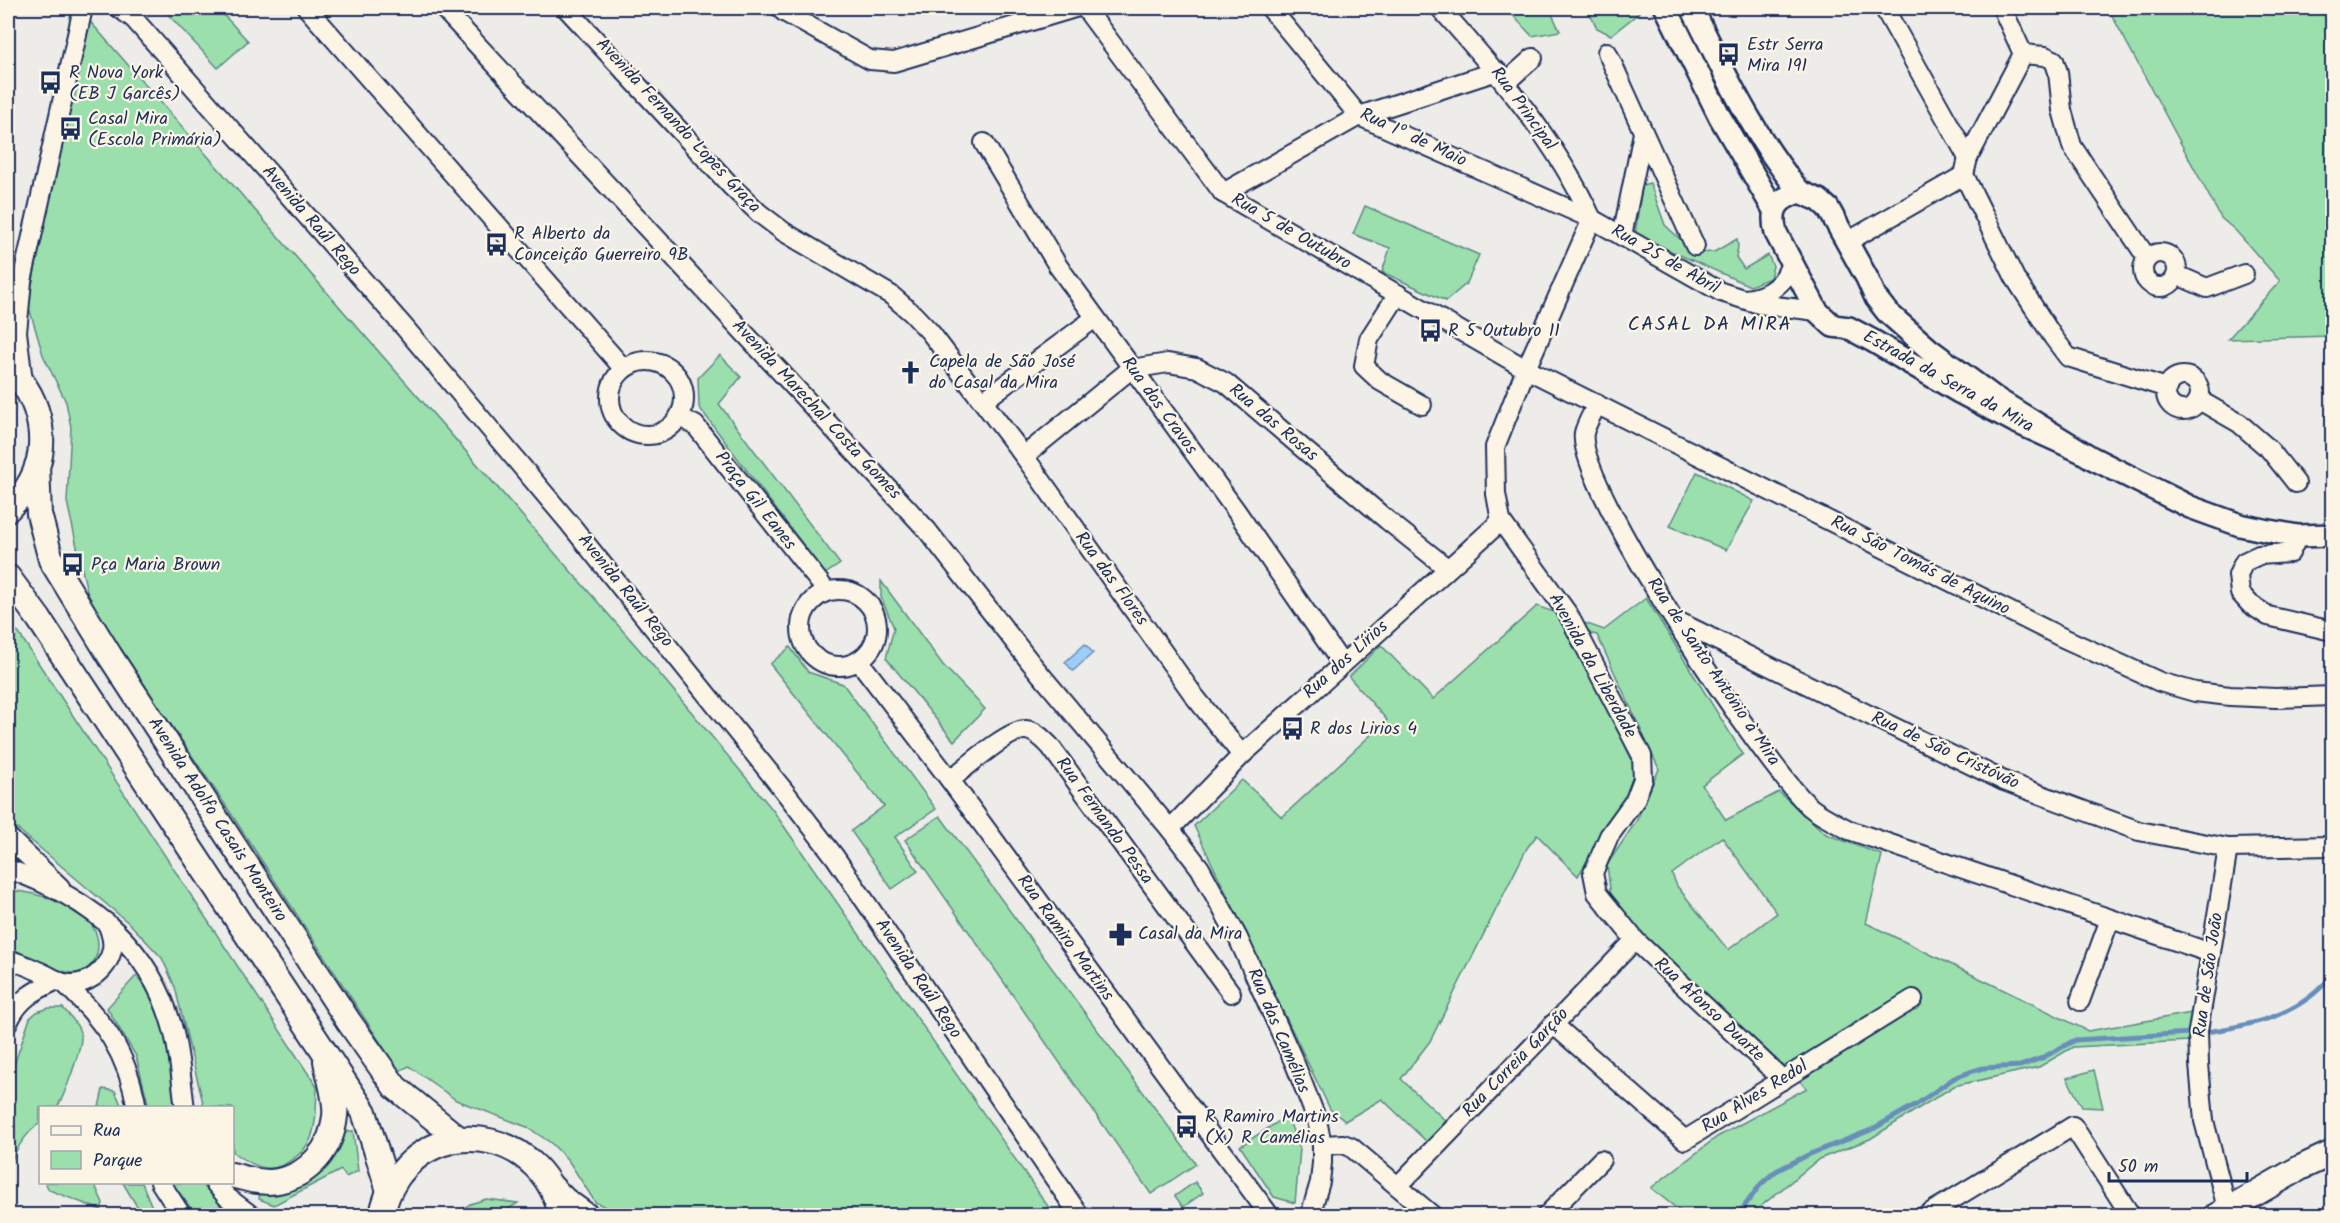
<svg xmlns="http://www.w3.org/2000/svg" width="2340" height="1223" viewBox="0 0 2340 1223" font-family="Kalam,sans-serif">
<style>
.green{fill:#9be0ac;stroke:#5b8885;stroke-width:1.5;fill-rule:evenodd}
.water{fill:#9dcdf9;stroke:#698ebb;stroke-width:1.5}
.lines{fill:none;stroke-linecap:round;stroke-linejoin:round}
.stream{stroke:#698ebb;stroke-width:5}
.minor-casing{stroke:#1b2f5e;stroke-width:22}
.tertiary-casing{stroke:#1b2f5e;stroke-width:26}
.secondary-casing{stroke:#1b2f5e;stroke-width:28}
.minor{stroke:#fcf5e5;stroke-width:18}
.tertiary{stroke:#fcf5e5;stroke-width:21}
.secondary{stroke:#fcf5e5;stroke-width:24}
.labels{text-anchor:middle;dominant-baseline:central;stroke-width:4.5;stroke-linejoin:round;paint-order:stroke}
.poi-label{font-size:18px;fill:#1b2f5e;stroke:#fcf5e5;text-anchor:start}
.street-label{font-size:18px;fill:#1b2f5e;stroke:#fcf5e5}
.neighbourhood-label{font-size:20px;letter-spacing:1.5px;fill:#1b2f5e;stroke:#fcf5e5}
</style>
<rect width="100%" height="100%" fill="#eeece9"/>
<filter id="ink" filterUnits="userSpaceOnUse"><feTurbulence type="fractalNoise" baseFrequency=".0167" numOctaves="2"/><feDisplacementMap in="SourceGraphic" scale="12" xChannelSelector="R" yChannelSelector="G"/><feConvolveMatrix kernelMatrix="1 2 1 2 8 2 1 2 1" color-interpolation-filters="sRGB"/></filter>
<g filter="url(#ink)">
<g class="green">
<polygon points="162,8 217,8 248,41 218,68"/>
<polygon points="1506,8 1549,8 1560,31 1532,36"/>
<polygon points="1587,8 1638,8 1639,13 1611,35 1597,28"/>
<polygon points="2108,8 2332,8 2332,336 2228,339 2280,281 2236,231 2221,218"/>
<polygon points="87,18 644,655 772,809 1054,1215 621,1215 595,1202 568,1160 551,1143 527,1127 456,1100 409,1066 399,1071 226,806 90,605 67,502 71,427 66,402 43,355 28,304"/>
<polygon points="1650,183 1665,225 1695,253 1714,252 1737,239 1738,247 1736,257 1744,269 1768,255 1773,266 1770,278 1750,286 1635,235 1642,185"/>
<polygon points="1365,206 1479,255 1467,283 1446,301 1382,272 1390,248 1353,234"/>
<polygon points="720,355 741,377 719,404 840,564 825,574 699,407 698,378"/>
<polygon points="1697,472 1754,501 1726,550 1670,526"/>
<polygon points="881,581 943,665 985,709 954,741 886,658 894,628 881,597"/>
<path d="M1646,598L1743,754L1702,785L1726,820L1779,792L1826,834L1882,855L1866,923L2088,1031L2192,1013L2189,1041L2073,1047L2039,1067L1954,1086L1870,1139L1819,1159L1750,1215H1685L1651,1188L1717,1137L1807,1088L1612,905L1607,865L1637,820L1659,769L1597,635L1571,630L1633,762V784L1578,876L1537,835L1527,848L1430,1041L1401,1079L1446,1121L1427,1142L1382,1099L1345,1121L1330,1109L1194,826L1242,780L1282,817L1387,720L1349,677L1381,645L1433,699L1537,606L1604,630ZM1722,837L1777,913L1728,950L1677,886L1672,874Z"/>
<path d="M8,624L18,632L317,1087C316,1104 317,1122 311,1138C305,1153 283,1170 266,1168C256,1167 240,1158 233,1152L232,1108L204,1107L175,987L162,958L131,925L8,821Z"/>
<polygon points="790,647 808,672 843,684 936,809 895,837 918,871 892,889 851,831 884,806 770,664"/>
<polygon points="940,816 1196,1164 1151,1194 905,840"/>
<path d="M11,891C34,891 75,905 90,923C107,943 96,979 66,972C49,968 24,955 8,946V895Z"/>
<path d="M136,976C168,1009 169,1064 175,1107H149L136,1056L107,1008Z"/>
<path d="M49,1008H63C70,1016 79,1025 81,1036C82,1047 64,1098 57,1107L40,1108V1123C24,1135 14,1151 8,1171V1083L30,1018L37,1012Z"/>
<polygon points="2094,1070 2103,1108 2082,1107 2067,1078"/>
<polygon points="103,1089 115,1091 122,1107 99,1107"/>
<polygon points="1287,1116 1300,1149 1295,1203 1274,1197 1240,1146"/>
<polygon points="343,1131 353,1131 358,1171 346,1177 341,1170 274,1205 259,1199 260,1193"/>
<polygon points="45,1182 94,1183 103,1203 101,1210 49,1190"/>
<polygon points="1195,1182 1203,1193 1183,1207 1175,1196"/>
<polygon points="123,1183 142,1183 152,1207 160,1215 142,1215"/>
<polygon points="172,1183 201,1183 235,1215 196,1215"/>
<polygon points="486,1199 518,1203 499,1215 454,1215 470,1204"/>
</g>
<polygon class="water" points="1085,644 1093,653 1073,671 1065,662"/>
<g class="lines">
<g class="stream">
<path d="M2206,1032C2254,1025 2301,1015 2332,975"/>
<polyline points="1737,1216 1761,1184 1776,1171 1810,1154 1871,1130 1917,1104 1954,1078 1970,1072 1983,1068 2020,1066 2042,1058 2075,1040 2190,1033"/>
</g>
<defs>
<g id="minor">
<polyline points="119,8 134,19 405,328 570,524 785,792 835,857 1080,1216"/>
<polyline points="307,8 623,368"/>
<polyline points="443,8 927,530 1031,663 1170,829 1200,868 1238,938 1295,1064 1317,1120 1322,1145 1322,1163 1320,1182 1310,1216"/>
<polyline points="566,8 731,186 759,213 784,232 891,295 912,313 930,332 1024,456 1195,697 1242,755"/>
<polyline points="780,8 784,12 870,60 894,62 1075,8"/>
<polyline points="1085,8 1223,193 1526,369 2059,636 2160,682 2195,692 2230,696 2276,698 2332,696"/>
<polyline points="1270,8 1359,116 1592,219 1721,292 1759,304 1817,311"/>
<path d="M1440,8C1497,72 1556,140 1592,219"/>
<polyline points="1884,8 1968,158"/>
<polyline points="1607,52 1695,246"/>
<polyline points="2023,54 2045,56 2054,60 2058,72 2062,110 2072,146 2147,258"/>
<polyline points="1505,83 1533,58"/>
<polyline points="984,143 1058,266 1237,512 1342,664"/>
<polyline points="1964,175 2015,278 2053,337 2068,357 2167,388"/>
<polyline points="1223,193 1359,116 1497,71"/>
<polyline points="1592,219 1526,369 1495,447 1496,494 1501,521 1568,614 1642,756 1643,779 1635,800 1609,836 1593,873 1597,893 1635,940 1783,1080"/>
<polyline points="1622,236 1643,133"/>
<polyline points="1847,242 1964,175 1968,158 2023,54 2002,8"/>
<circle cx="2160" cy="270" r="17"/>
<polyline points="2177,275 2207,288 2244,274"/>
<polyline points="1398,294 1369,339 1364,366 1380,381 1422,405"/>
<path d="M1745,299C1768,297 1785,284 1791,262"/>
<circle cx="647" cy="398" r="37"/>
<circle cx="2183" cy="393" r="17"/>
<polyline points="23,381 17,332 22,281 83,8"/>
<polyline points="2199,400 2239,423 2269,449 2296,483"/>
<polyline points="983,401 1095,318"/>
<path d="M1597,404C1593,413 1586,424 1584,433C1575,484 1766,768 1810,807C1821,816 1836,823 1849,830L2211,953"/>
<polyline points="679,417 695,425 821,584 824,592"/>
<polyline points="1024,456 1131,369 1168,363 1197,368 1226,383 1387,520 1447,568"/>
<polyline points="2298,536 2290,553 2259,555 2244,562 2238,575 2240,593 2250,604 2268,616 2332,631"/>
<circle cx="839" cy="628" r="38"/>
<polyline points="1677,621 2004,781 2139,831 2228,848 2332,846"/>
<polyline points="859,661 950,780 1270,1216"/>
<path d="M950,780C964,769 1010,728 1026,730C1036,731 1043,739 1050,746L1231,993"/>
<polyline points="1170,829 1242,755 1501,521"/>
<polyline points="8,837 60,887"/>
<path d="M8,869C86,896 149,944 172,1026C180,1052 181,1081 185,1108"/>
<path d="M8,959C18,963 28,966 38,971C46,974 55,980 63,983C86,988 107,971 112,950C114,940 110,931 107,923"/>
<path d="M64,983C104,1021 127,1052 137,1108"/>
<polyline points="2080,1001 2110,919"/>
<path d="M8,1023C18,999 34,991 57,980"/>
<polyline points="1553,1024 1685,1140 1913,999"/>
<polyline points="1322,1145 1343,1144 1351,1147 1433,1216"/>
<polyline points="160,1182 182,1216"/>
<polyline points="214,1182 227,1197 252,1216"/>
<polyline points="552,1183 567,1198 592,1216"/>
<polyline points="1398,1186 1635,940"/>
<polyline points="2227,1208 2204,1121 2199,1064 2198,1031 2228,848"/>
<polyline points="1546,1216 1601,1160"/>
<polyline points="1925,1216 2073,1126 2131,1216"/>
</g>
<g id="tertiary">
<polyline points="1666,8 1720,117 1774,210"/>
<path d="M1692,8C1724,72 1754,137 1800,192"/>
<path d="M2080,451L2016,422L1959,392L1873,341L1849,328L1833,326L1817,311L1776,233C1770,210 1776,199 1800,192L1819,200L1828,208L1867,278L1876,298L1887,312L1930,350L1995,398L2092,458L2190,507L2240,525L2264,530L2298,536L2332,535"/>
</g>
<g id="secondary">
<path d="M8,366C42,399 54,451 24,492C19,498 13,503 8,509"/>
<polyline points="37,466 39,514 51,560 110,656 349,1022 395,1087 459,1139"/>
<polyline points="8,577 39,619 364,1112 389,1191"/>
<path d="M232,1175C247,1179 263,1184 278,1181C310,1175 332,1148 335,1116C337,1100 329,1078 326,1061"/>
<path d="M382,1216C384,1201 389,1190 397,1178C445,1110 546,1136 561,1216"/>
<polyline points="2216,1216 2300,1168 2332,1153"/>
</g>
</defs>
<use href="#minor" class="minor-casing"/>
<use href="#tertiary" class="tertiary-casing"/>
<use href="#secondary" class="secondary-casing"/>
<use href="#minor" class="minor"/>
<use href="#tertiary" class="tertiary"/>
<use href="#secondary" class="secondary"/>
</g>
</g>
<defs>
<symbol id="bus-bare" viewBox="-9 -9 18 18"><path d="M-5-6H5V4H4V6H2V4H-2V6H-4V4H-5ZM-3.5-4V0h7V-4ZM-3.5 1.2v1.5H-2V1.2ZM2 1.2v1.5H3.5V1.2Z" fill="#1b2f5e" stroke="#fcf5e5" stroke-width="2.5" paint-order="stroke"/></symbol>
<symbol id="church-bare" viewBox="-9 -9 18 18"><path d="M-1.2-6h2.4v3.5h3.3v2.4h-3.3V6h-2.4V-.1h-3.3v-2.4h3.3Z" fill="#1b2f5e" stroke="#fcf5e5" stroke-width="2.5" paint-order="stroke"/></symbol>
<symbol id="pharmacy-bare" viewBox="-9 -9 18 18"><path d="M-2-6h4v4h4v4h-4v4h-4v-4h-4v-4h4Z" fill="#1b2f5e" stroke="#fcf5e5" stroke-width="2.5" paint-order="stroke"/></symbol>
</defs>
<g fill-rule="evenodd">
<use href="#bus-bare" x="1712" y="38" width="33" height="33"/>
<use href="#bus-bare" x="34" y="66" width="33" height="33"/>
<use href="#bus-bare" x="54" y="112" width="33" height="33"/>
<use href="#bus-bare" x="480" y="228" width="33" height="33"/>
<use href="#bus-bare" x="1414" y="314" width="33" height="33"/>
<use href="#church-bare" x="894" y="356" width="33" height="33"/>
<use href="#bus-bare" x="56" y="548" width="33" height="33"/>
<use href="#bus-bare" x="1276" y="712" width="33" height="33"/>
<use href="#pharmacy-bare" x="1104" y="918" width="33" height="33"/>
<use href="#bus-bare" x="1170" y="1110" width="33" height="33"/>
</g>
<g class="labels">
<g class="poi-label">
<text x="1747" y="45">Estr Serra<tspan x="1747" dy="21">Mira 191</tspan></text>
<text x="69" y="73">R Nova York<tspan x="69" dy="21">(EB J Garcês)</tspan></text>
<text x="88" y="119">Casal Mira<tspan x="88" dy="21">(Escola Primária)</tspan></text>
<text x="514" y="234">R Alberto da<tspan x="514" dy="21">Conceição Guerreiro 9B</tspan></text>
<text x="1448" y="331">R 5 Outubro 11</text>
<text x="929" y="362">Capela de São José<tspan x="929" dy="21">do Casal da Mira</tspan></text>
<text x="91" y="565">Pça Maria Brown</text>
<text x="1310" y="729">R dos Lirios 4</text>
<text x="1138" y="934">Casal da Mira</text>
<text x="1205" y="1117">R Ramiro Martins<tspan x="1205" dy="21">(X) R Camélias</tspan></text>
</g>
<g class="street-label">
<text transform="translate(1523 109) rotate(54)">Rua Principal</text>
<text transform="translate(678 126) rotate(47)">Avenida Fernando Lopes Graça</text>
<text transform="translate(1413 138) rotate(25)">Rua 1º de Maio</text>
<text transform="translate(311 221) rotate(49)">Avenida Raúl Rego</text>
<text transform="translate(1291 232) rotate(30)">Rua 5 de Outubro</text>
<text transform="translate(1665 260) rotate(30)">Rua 25 de Abril</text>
<text transform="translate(1948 382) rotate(29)">Estrada da Serra da Mira</text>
<text transform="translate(1159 406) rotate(54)">Rua dos Cravos</text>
<text transform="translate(816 410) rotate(47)">Avenida Marechal Costa Gomes</text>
<text transform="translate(1273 423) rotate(40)">Rua das Rosas</text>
<text transform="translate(755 501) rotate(52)">Praça Gil Eanes</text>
<text transform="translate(1920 566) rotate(27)">Rua São Tomás de Aquino</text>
<text transform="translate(1111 579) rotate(54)">Rua das Flores</text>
<text transform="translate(625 591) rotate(51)">Avenida Raúl Rego</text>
<text transform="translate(1346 660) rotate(-42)">Rua dos Lírios</text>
<text transform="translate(1592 666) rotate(61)">Avenida da Liberdade</text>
<text transform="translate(1713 672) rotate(56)">Rua de Santo António à Mira</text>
<text transform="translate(1945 751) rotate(25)">Rua de São Cristóvão</text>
<text transform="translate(217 820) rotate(57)">Avenida Adolfo Casais Monteiro</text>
<text transform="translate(1104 821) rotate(54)">Rua Fernando Pessa</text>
<text transform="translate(1065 938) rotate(54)">Rua Ramiro Martins</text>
<text transform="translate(2209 975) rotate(-82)">Rua de São João</text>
<text transform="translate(918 979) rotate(56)">Avenida Raúl Rego</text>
<text transform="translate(1709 1010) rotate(43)">Rua Afonso Duarte</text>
<text transform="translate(1278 1031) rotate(67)">Rua das Camélias</text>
<text transform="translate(1516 1063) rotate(-46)">Rua Correia Garção</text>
<text transform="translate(1755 1097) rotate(-32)">Rua Alves Redol</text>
</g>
<g class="neighbourhood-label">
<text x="1710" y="325">CASAL DA MIRA</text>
</g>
</g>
<rect width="2340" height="1223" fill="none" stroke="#fcf5e5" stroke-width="30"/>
<rect x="15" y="15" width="2310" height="1193" fill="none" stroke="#1b2f5e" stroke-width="2" filter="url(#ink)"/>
<rect x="39" y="1106" width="195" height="78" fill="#fcf5e5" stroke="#a2a6af" stroke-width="1.5"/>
<rect x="51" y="1126" width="30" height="9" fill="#fcf5e5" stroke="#a2a6af" stroke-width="1.5"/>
<text x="93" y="1136" font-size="18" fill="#1b2f5e">Rua</text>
<rect x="51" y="1151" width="30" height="18" fill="#9be0ac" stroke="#a2a6af" stroke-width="1.5"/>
<text x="93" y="1166" font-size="18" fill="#1b2f5e">Parque</text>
<path d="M2109 1172v9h138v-9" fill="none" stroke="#1b2f5e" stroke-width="3"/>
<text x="2118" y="1172" font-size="18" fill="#1b2f5e" stroke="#fcf5e5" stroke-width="4.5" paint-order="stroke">50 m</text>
</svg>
